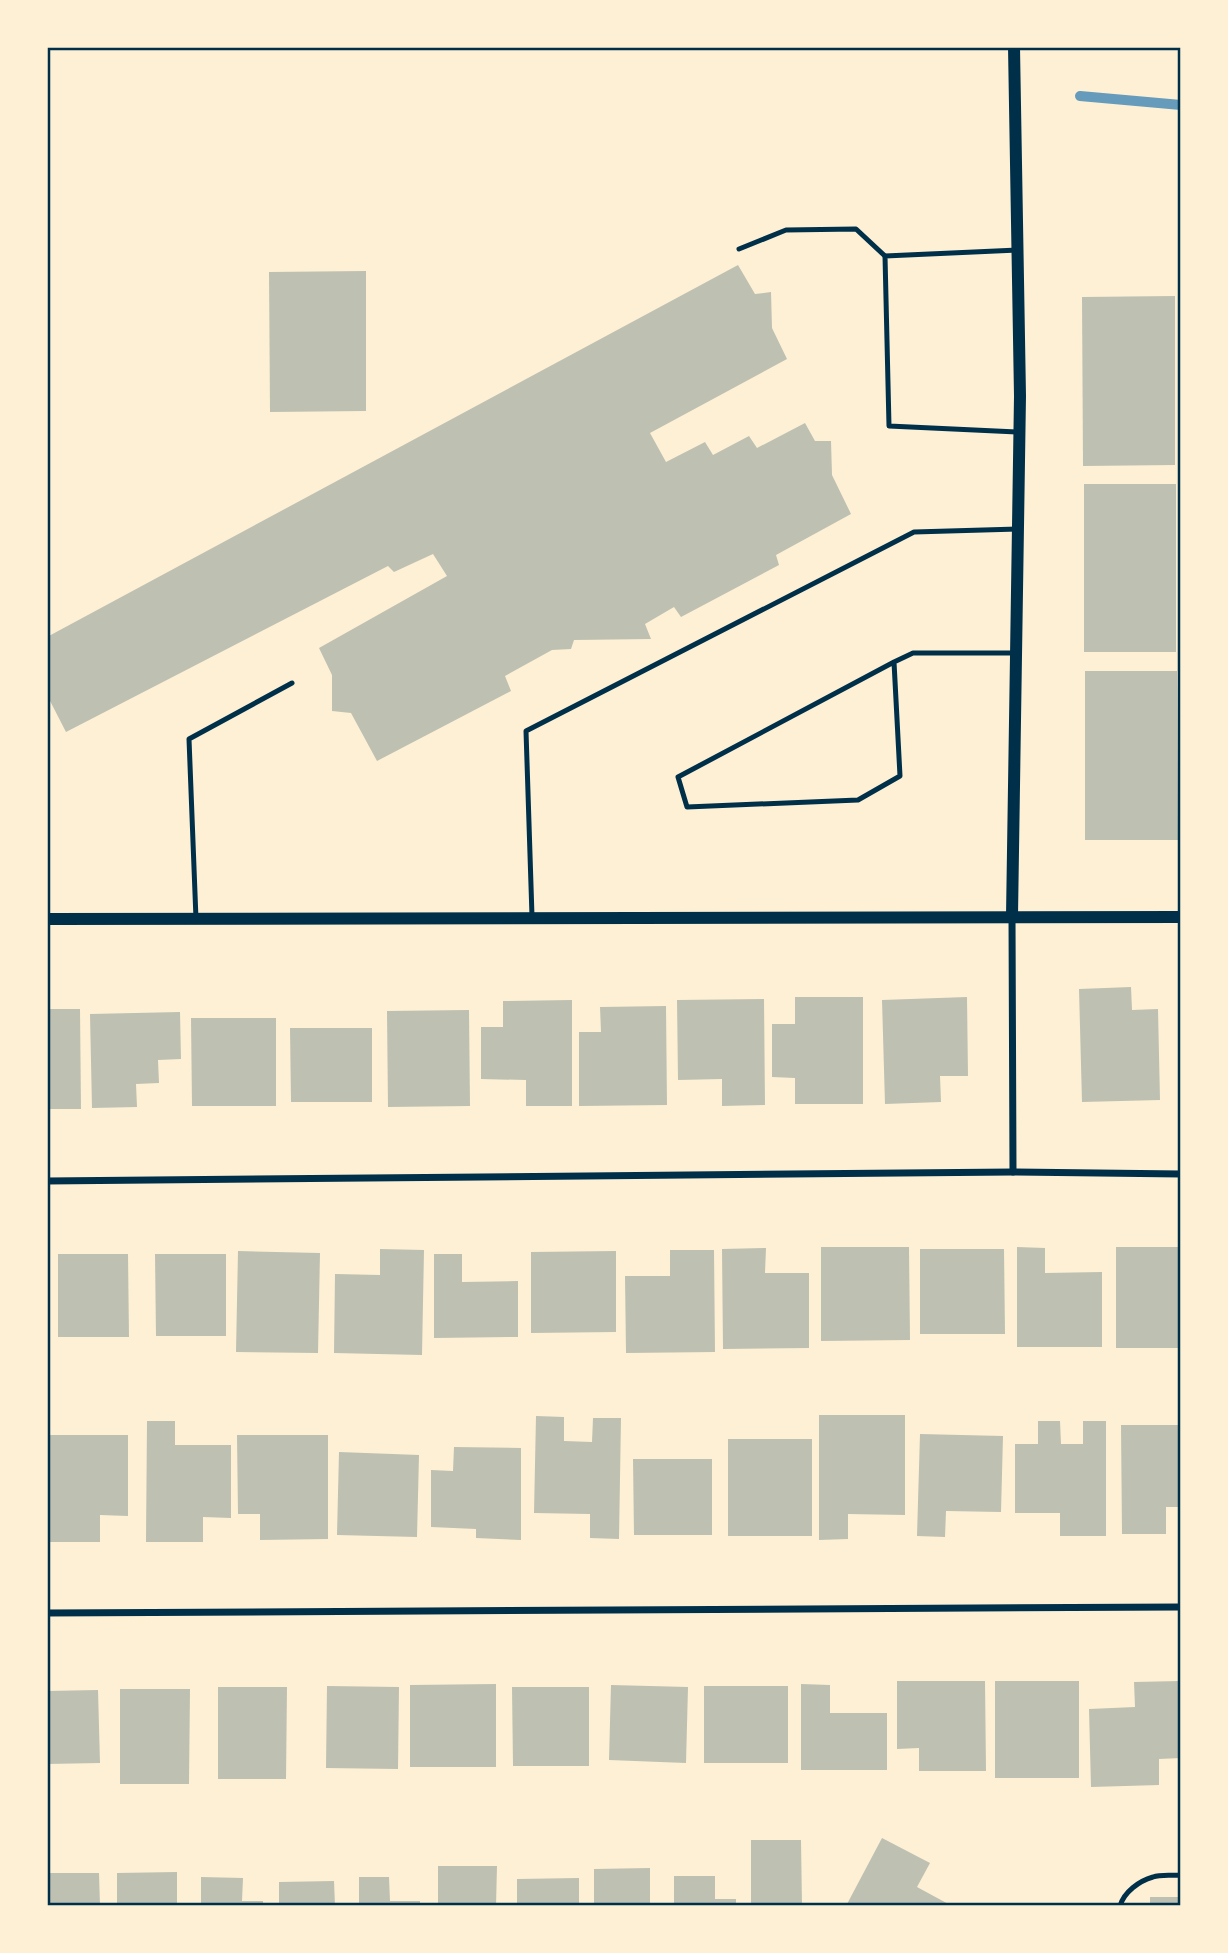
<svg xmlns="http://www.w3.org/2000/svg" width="1228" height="1953" viewBox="0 0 1228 1953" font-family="'Exo 2',sans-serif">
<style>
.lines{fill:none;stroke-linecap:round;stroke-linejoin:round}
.stream{stroke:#669bbc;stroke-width:10}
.building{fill:#bec0b2}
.service{stroke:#003049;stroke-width:5}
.minor{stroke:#003049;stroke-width:7}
.tertiary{stroke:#003049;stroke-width:12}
.neatline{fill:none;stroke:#003049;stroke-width:2.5}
</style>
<rect width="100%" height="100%" fill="#fdf0d5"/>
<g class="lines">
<polyline class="stream" points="1080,96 1181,105"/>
</g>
<g class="building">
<polygon points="738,265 755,294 771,292 772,328 787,359 650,433 666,462 705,442 713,455 749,436 757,448 805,423 815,441 831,441 832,475 851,514 776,555 779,565 681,617 674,607 645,624 651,639 574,640 571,649 552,650 505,676 511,691 377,761 351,713 332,711 332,675 319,648 447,576 433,554 394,572 388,566 66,732 47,695 47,637"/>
<polygon points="366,271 366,411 270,412 269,272"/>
<polygon points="1175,296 1175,465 1083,466 1082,297"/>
<rect x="1084" y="484" width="92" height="168"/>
<polygon points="1085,671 1177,671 1178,840 1085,840"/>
<polygon points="1131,987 1132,1010 1158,1009 1160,1100 1082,1102 1079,989"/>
<polygon points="795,997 863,997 863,1104 795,1104 795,1078 772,1077 772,1024 795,1024"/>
<polygon points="967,997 968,1076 940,1076 941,1102 885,1104 882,1000"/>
<polygon points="764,999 765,1105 722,1106 722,1079 678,1080 677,1000"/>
<polygon points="572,1000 572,1106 526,1106 526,1080 481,1079 481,1027 503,1027 503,1001"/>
<polygon points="666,1006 667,1105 579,1106 579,1032 601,1032 600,1007"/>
<polygon points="47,1009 80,1009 81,1109 47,1109"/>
<polygon points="469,1010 470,1106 388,1107 387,1011"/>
<polygon points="180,1012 181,1059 158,1060 159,1083 136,1084 137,1107 92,1108 90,1014"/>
<polygon points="191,1018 276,1018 276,1106 192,1106"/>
<polygon points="290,1028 372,1028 372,1102 291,1102"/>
<polygon points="821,1247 909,1247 910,1340 821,1341"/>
<polygon points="1017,1247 1045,1248 1045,1273 1102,1272 1102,1347 1017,1347"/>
<rect x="1116" y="1247" width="65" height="101"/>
<polygon points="766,1248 765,1273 809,1273 809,1348 723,1349 722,1249"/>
<polygon points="380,1249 424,1250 422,1355 334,1353 335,1274 380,1275"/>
<polygon points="920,1249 1004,1249 1005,1334 920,1334"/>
<polygon points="670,1250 714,1250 715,1352 626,1353 625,1276 670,1276"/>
<polygon points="238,1251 320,1253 318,1353 236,1352"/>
<polygon points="616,1251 616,1332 531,1333 531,1252"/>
<polygon points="58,1254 128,1254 129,1337 58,1337"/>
<polygon points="155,1254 226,1254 226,1336 156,1336"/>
<polygon points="434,1254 462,1254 462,1282 518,1281 518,1337 434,1338"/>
<polygon points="819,1415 905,1415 905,1515 848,1514 848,1539 819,1540"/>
<polygon points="536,1416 564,1417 564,1441 592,1442 593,1418 621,1418 619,1539 590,1538 590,1514 534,1513"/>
<polygon points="147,1421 175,1421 175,1445 231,1445 231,1518 203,1517 203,1542 146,1542"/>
<polygon points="1038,1421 1060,1421 1061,1444 1083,1444 1083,1421 1106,1421 1106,1536 1060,1536 1060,1513 1015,1513 1015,1444 1038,1444"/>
<polygon points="1121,1425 1181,1425 1181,1507 1166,1507 1166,1534 1122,1534"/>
<polygon points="920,1434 1003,1436 1001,1512 946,1511 945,1537 917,1536"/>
<polygon points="47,1435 128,1435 128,1516 100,1515 100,1542 47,1542"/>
<polygon points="237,1435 328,1435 328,1539 260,1540 260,1514 238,1514"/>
<rect x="728" y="1439" width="84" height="97"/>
<polygon points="454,1447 521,1448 521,1540 476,1538 476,1529 431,1527 431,1470 453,1471"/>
<polygon points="339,1452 419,1455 417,1537 337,1535"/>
<polygon points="633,1459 712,1459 712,1535 634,1535"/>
<polygon points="897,1681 985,1681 986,1771 919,1771 919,1748 897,1749"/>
<rect x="995" y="1681" width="84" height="97"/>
<polygon points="1180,1681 1181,1758 1159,1759 1159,1785 1091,1787 1089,1709 1135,1707 1134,1682"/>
<polygon points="496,1684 496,1767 410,1767 410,1685"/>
<polygon points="801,1684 830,1685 830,1713 887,1713 887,1770 801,1770"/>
<polygon points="611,1685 688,1687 686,1763 609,1760"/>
<polygon points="327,1686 399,1687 398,1769 326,1768"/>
<rect x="704" y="1686" width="84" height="77"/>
<polygon points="218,1687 287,1687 286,1779 218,1779"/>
<polygon points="512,1687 589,1687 589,1766 513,1766"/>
<polygon points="120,1689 190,1689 189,1784 120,1784"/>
<polygon points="98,1690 100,1763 47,1764 47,1691"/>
<polygon points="882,1838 930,1863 917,1887 952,1906 846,1906"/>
<polygon points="751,1840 801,1840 802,1906 751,1906"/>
<polygon points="438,1866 497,1866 496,1906 438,1906"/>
<polygon points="650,1868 650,1906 594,1906 594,1869"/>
<polygon points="177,1872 177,1906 117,1906 117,1873"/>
<polygon points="47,1873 99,1873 100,1906 47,1906"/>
<polygon points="674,1876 715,1876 715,1899 736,1899 736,1906 674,1906"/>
<polygon points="201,1877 243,1878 242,1901 263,1901 263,1906 201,1906"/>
<polygon points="359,1877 389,1877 390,1901 420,1901 420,1906 359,1906"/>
<polygon points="579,1878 579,1906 517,1906 517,1879"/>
<polygon points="334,1881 335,1906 279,1906 279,1882"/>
<rect x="1150" y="1897" width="31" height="9"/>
</g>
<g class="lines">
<g class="service">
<polyline points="739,249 786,230 856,229 885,256"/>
<polyline points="1017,432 889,426 885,256 1018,250"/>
<polyline points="894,662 900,776 858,800 687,807 678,777 894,662 913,653 1016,653"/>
<polyline points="532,916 526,731 914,532 1018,529"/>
<polyline points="196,919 189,739 292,683"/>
<path d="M1120,1906C1124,1892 1139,1881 1153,1877C1161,1874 1172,1876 1181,1875"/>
</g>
<g class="minor">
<polyline points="1012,917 1013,1172"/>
<polyline points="47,1181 1013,1172 1181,1174"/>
<polyline points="47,1613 1181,1607"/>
</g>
<g class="tertiary">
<polyline points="1012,916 1020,396 1014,47"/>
<polyline points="47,919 1181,917"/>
</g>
</g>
<rect width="1228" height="1953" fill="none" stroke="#fdf0d5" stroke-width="98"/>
<rect x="49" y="49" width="1130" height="1855" class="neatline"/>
</svg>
